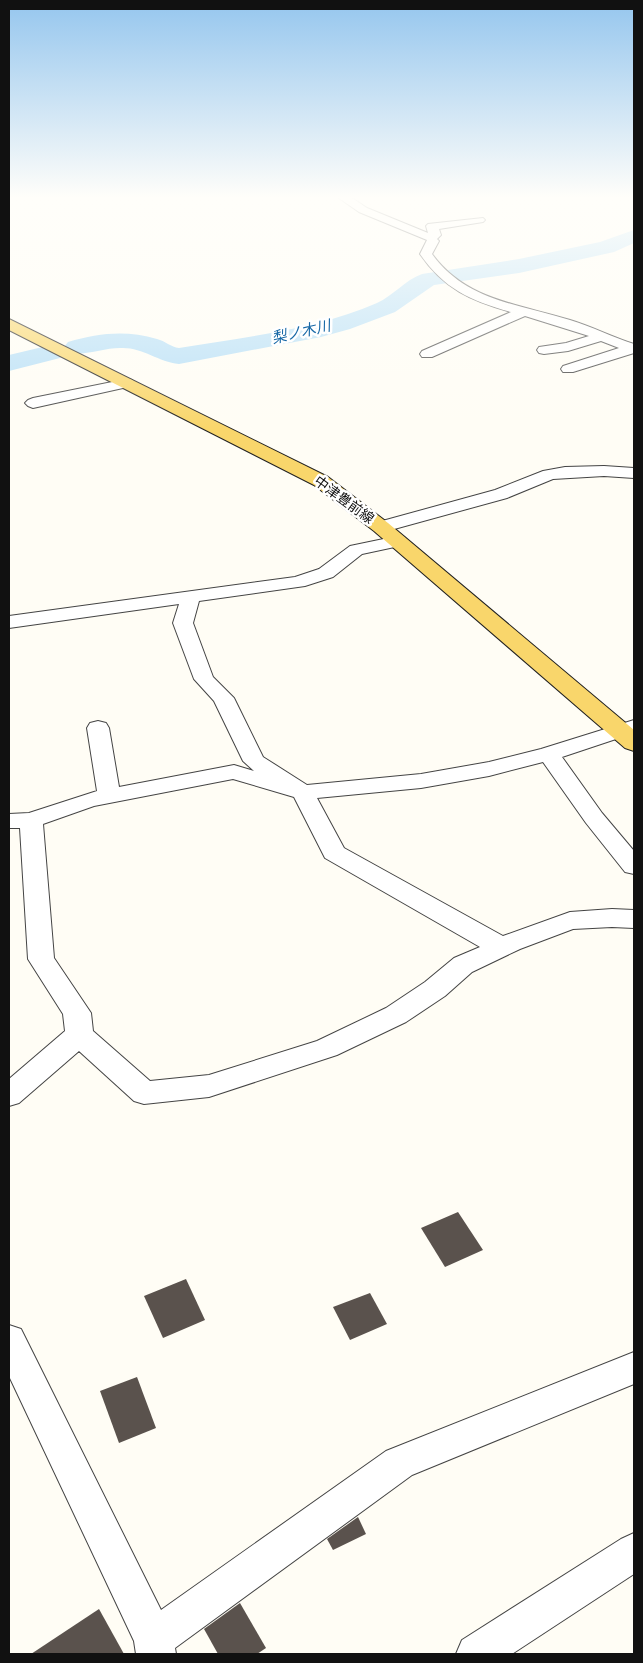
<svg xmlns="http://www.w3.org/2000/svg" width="643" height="1663" viewBox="0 0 643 1663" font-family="Bitter,'Noto Sans JP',serif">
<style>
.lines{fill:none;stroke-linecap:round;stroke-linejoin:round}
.river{fill:#b9e0f7;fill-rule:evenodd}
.building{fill:#5a524d}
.minor-casing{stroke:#444;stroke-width:2}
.major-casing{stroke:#222;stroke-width:2}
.minor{fill:#fff;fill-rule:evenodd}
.major{fill:#f9d66b;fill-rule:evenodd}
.labels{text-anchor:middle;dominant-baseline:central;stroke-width:5;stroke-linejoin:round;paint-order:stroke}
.far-street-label{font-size:14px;fill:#111;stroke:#fff}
.far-water-label{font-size:15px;font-style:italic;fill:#1768a6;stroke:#fff}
</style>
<rect width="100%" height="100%" fill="#fffdf5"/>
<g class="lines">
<g class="river">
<path d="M634,230V243L614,252L519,273L434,285L395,312L350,329L321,337L179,364C159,362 143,348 123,348C104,347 85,357 68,352L64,347L68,342C99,333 126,330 157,339C165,341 171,347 179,348C245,337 315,330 377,303C393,296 405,280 422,274L519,259L600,242Z"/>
<polygon points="51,345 60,348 64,353 60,358 9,371 9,355"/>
</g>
</g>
<g class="building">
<polygon points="458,1212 483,1250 445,1267 421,1228"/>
<polygon points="186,1279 205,1320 163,1338 144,1296"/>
<polygon points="370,1293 387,1324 350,1340 333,1307"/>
<polygon points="137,1377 156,1428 119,1443 100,1391"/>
<polygon points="358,1517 366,1534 333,1550 327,1539"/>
<polygon points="240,1603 266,1648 257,1654 218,1654 204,1629"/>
<polygon points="99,1609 124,1654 31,1654"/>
</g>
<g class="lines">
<defs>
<g id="minor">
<path d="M336,196H349L367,208L428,233L426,226L428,224L483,218L485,220L483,222L439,229L441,235L437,239L439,241L432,254C466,301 519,304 570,320C593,327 612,337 634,344V353L573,372H563L561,369L563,366L619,348L601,341L568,351L544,354L539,353L537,350L539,347L566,343L589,336L525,316L432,357H422L420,354L422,351L511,312C471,301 444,289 420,254L427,240L359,212Z"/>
<polygon points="127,379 132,380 134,383 132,386 33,408 28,406 25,403 28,400 33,398"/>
<polygon points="604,466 634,468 634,478 604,476 553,479 507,498 387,531 381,532 375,531 372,527 375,523 495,490 543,471 565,467"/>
<path d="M398,536L404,537L407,541L404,545L362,554L333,577L305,586L199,601L193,623L213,677L234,698L263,757L307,785L421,774L489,762L541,749L634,720V733L562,757L602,813L634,851V874L625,872L586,823L543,762L489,776L421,788L317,798L344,848L503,936L570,912L612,909L634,910V928L612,927L573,929L520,949L472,972L445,996L406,1022L337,1055L209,1097L144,1104L134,1101L79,1051L19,1103L9,1106V1079L65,1031L63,1014L28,959L20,828H9V814L29,813L97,791L87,728L90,723L98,721L106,723L109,728L119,787L234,765L254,771L243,761L214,701L194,679L173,623L179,604L9,628V616L295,577L319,569L350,546ZM233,779L294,797L325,858L480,947L454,958L425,982L386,1008L317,1041L209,1075L150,1081L93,1031L91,1013L54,958L43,824L94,806Z"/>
<polygon points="9,1325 21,1329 161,1610 386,1451 634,1352 634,1384 412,1475 175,1648 176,1654 136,1654 134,1641 9,1376"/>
<polygon points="634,1533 634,1574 512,1654 456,1654 462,1640 621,1539"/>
</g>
<polygon id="major" points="9,319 328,477 388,523 634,730 634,751 625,748 374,531 314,485 9,330"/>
</defs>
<use href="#minor" class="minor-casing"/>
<use href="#major" class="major-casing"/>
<use href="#minor" class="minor"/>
<use href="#major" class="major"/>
</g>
<linearGradient id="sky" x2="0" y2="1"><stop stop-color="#95c6ee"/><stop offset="0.46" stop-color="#fffefa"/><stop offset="1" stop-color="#fffefa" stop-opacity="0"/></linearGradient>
<rect width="643" height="429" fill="url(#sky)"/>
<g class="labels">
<g class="far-street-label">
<text transform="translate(344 500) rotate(36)">中津豊前線</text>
</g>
<g class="far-water-label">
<text transform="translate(301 332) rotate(-13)">梨ノ木川</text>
</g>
</g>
<rect width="643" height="1663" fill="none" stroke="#111111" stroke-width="20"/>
</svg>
